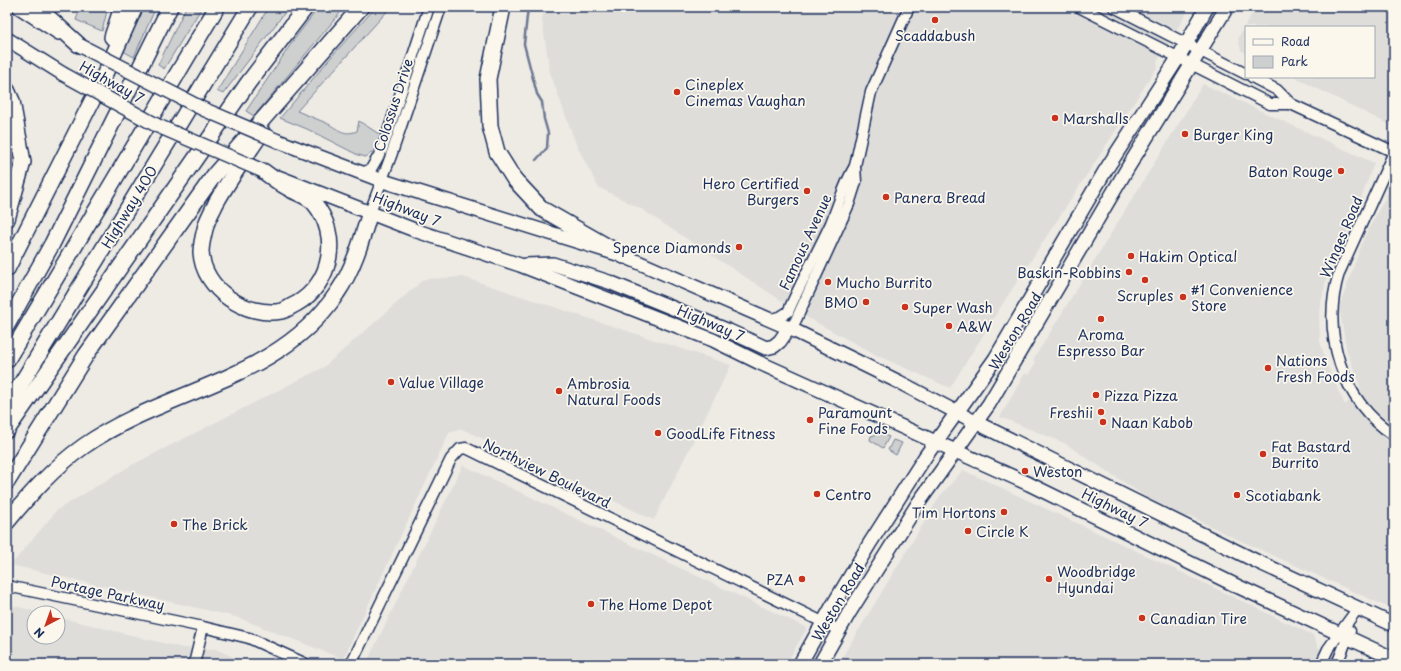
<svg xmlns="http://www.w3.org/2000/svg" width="1401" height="671" viewBox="0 0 1401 671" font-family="'Playpen Sans',sans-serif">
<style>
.built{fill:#deddda}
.green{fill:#cecfcf;stroke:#747f96}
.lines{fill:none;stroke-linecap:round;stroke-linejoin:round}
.stream{stroke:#6d7892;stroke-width:2.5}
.minor-casing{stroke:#1b2f5e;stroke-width:13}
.major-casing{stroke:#1b2f5e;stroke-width:16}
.highway-casing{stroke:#1b2f5e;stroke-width:18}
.minor{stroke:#fbf7ec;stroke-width:10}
.major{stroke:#fbf7ec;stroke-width:13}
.highway{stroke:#fbf7ec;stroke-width:15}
.major-bridge-casing{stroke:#1b2f5e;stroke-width:16;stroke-linecap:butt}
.major-bridge{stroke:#fbf7ec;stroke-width:13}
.poi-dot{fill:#c8321e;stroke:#fbf7ec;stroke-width:1.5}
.labels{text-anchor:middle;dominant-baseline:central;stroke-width:3.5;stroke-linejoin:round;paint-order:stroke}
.poi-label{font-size:14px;fill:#1b2f5e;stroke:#fbf7ec;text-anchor:start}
.street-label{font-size:14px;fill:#1b2f5e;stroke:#fbf7ec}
</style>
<rect width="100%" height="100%" fill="#eeebe4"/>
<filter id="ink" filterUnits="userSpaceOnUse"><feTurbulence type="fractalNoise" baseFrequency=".025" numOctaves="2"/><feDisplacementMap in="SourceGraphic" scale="8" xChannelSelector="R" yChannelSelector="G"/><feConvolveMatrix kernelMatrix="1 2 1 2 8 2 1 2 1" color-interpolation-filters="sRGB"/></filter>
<g filter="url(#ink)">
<g class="built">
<polygon points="545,7 1190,7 1157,62 1158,66 1007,297 950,388 876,355 808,318 641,209 598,187 576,144 550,73 542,20"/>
<polygon points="1256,7 1394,7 1394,127 1294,77 1374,77 1374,27 1246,27 1246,53 1241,50 1238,38"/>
<polygon points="1203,84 1374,163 1357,210 1327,276 1319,312 1320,342 1327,365 1345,405 1361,389 1347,351 1339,308 1363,240 1394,181 1394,610 1230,536 1192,517 1181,517 1163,508 1064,443 1000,417 1025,373 1028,375 1036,362 1033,360"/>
<polygon points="463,277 731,365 654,520 462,429 449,433 343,659 236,617 11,565 57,510 130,466 324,367 424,279"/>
<polygon points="463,465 807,628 786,664 366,664"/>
<polygon points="963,470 1126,546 1313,635 1318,648 1350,663 1363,658 1375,664 838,664 940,496"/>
<polygon points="7,604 41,613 34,613 34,637 58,637 58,617 183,648 216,649 248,664 7,664"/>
</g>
<g class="green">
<polygon points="73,7 108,7 102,31 76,20 79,11"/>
<polygon points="140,7 156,7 134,57 123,51"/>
<polygon points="186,7 202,7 164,69 158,65"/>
<polygon points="269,7 289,7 223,94 217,91"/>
<polygon points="319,7 345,7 254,116 246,111 293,41"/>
<path d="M376,7H391L297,111C306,115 315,118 324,122C337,127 342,137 357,131L359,121L382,136L376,149L366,157L358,155L307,129L280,118L332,56Z"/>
<polygon points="877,432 889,437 883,448 870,440 871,436 875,435"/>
<polygon points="893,440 902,443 896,455 888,450"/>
</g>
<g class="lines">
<polyline class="stream" points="528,7 524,44 537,94 542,102 544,119 548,133 547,148 536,160"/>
<defs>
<g id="minor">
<polyline points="1079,7 1270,104 1291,104"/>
<polyline points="1114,7 1246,74"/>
<polyline points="1252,77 1277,90 1291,104 1394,152"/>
<path d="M1394,152L1339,273C1321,332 1341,401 1394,435"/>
<polyline points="362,173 371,169 382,150 429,7"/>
<polyline points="370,212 392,153 441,7"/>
<path d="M770,319L780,317L788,312C801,282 817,253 831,223C839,204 844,184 855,166"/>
<polyline points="789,328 795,322 849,204 856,182 855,166 871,92 909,7"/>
<polyline points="7,586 203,627 249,638 306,664"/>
<polyline points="194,664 203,627"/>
<polyline points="351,664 451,459 460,449 466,448 839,630"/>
<polyline points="1321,664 1328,649 1358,608"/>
<polyline points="1337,664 1350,631"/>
</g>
<g id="major">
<polyline points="19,7 59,33"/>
<polyline points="7,39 63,74"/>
<polyline points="278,141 383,181 624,256 789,328 899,382 977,423 1256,561 1394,625"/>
<polyline points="278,177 417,231 520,265 713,340 760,363 1029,484 1239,587 1394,659"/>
<polyline points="526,265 553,264 609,282 729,331 766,348 774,346 780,341 789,328"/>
<polyline points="800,664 833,605 870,543 925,457 995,359 1105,171 1178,58 1207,7"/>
<polyline points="820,664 849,613 919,502 989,404 1127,169 1227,7"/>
</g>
<g id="highway">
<polyline points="37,7 79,45"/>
<polyline points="503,7 488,79 490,126 497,152 514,179 542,209 624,256"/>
<polyline points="112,37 122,7"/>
<polyline points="7,90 12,101 23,162 7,219"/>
<path d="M262,132C246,156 230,178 216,203C213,210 208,218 206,225C204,233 201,244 201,252C203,290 247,318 282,311C287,310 291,306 296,304C332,284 341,235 314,203C308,196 296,193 288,188C279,183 271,177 263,171"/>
<polyline points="7,269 98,89 135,7"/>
<polyline points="7,325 52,244 170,7"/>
<polyline points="7,360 217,7"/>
<polyline points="7,407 250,7"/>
<polyline points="7,430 248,83 306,7"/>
<polyline points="7,482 86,355 215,174 361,7"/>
<path d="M7,522C30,494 54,467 84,446C165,389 279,381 337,293C353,270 362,239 370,212"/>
</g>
</defs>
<use href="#minor" class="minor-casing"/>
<use href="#major" class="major-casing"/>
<use href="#highway" class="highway-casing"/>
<use href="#minor" class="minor"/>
<use href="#major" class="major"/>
<use href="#highway" class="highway"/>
<defs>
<g id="major-bridge">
<polyline points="79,45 203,109 278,141"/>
<polyline points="63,74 158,126 263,171"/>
</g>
</defs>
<use href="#major-bridge" class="major-bridge-casing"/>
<use href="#major-bridge" class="major-bridge"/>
</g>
</g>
<g class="poi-dot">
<circle cx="935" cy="20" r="4"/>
<circle cx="677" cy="92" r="4"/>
<circle cx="1055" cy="118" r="4"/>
<circle cx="1185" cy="134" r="4"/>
<circle cx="1341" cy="171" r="4"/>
<circle cx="807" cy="191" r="4"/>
<circle cx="886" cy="197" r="4"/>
<circle cx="739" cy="247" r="4"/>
<circle cx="1131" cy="256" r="4"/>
<circle cx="1129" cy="272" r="4"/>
<circle cx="1145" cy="280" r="4"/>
<circle cx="828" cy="282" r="4"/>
<circle cx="1183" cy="297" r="4"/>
<circle cx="866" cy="302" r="4"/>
<circle cx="905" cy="307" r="4"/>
<circle cx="1101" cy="319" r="4"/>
<circle cx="949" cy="326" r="4"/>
<circle cx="1268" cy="368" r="4"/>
<circle cx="391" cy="382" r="4"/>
<circle cx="559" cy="391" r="4"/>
<circle cx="1096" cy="395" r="4"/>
<circle cx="1101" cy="412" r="4"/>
<circle cx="810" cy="420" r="4"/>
<circle cx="1103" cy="422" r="4"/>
<circle cx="658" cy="433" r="4"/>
<circle cx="1263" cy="454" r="4"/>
<circle cx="1025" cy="471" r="4"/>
<circle cx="817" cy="494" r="4"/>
<circle cx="1237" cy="495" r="4"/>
<circle cx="1004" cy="512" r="4"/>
<circle cx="174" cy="524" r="4"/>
<circle cx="968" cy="531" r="4"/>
<circle cx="802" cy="579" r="4"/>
<circle cx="1049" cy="579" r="4"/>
<circle cx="591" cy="604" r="4"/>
<circle cx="1142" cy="618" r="4"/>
</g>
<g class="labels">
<g class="poi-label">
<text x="935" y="35" text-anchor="middle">Scaddabush</text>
<text x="685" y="84">Cineplex<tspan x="685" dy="16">Cinemas Vaughan</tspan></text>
<text x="1063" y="118">Marshalls</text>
<text x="1193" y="134">Burger King</text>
<text x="1333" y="171" text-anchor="end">Baton Rouge</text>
<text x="799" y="183" text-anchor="end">Hero Certified<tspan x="799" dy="16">Burgers</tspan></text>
<text x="894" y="197">Panera Bread</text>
<text x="731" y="247" text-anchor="end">Spence Diamonds</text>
<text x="1139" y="256">Hakim Optical</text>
<text x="1121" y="272" text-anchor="end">Baskin-Robbins</text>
<text x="836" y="282">Mucho Burrito</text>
<text x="1191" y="289">#1 Convenience<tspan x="1191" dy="16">Store</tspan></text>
<text x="1145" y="295" text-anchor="middle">Scruples</text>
<text x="858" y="302" text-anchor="end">BMO</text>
<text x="913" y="307">Super Wash</text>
<text x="957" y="326">A&amp;W</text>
<text x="1101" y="334" text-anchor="middle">Aroma<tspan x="1101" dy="16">Espresso Bar</tspan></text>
<text x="1276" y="360">Nations<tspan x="1276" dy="16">Fresh Foods</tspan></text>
<text x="399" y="382">Value Village</text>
<text x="567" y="383">Ambrosia<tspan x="567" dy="16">Natural Foods</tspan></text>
<text x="1104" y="395">Pizza Pizza</text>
<text x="818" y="412">Paramount<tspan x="818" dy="16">Fine Foods</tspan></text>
<text x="1093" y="412" text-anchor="end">Freshii</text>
<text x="1111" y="422">Naan Kabob</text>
<text x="666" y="433">GoodLife Fitness</text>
<text x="1271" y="446">Fat Bastard<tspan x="1271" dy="16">Burrito</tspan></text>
<text x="1033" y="471">Weston</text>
<text x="825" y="494">Centro</text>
<text x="1245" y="495">Scotiabank</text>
<text x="996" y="512" text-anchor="end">Tim Hortons</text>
<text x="182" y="524">The Brick</text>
<text x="976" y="531">Circle K</text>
<text x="1057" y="571">Woodbridge<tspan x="1057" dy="16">Hyundai</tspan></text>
<text x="794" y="579" text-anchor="end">PZA</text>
<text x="599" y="604">The Home Depot</text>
<text x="1150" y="618">Canadian Tire</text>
</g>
<g class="street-label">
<text transform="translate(112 82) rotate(29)">Highway 7</text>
<text transform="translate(393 105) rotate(-72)">Colossus Drive</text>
<text transform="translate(129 207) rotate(-59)">Highway 400</text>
<text transform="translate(407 209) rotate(21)">Highway 7</text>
<text transform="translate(1341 237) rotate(-67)">Winges Road</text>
<text transform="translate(805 242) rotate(-65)">Famous Avenue</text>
<text transform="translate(711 323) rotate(23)">Highway 7</text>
<text transform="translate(1015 331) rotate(-59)">Weston Road</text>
<text transform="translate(547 473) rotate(26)">Northview Boulevard</text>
<text transform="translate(1115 508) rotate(26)">Highway 7</text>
<text transform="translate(108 593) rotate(12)">Portage Parkway</text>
<text transform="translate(838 602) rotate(-59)">Weston Road</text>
</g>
</g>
<rect width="1401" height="671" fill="none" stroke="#fbf7ec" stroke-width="24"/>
<rect x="12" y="12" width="1377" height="647" fill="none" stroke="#1b2f5e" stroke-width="1.5" filter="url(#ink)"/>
<rect x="1245" y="26" width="130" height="52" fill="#fbf7ec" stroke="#a1a7b3"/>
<rect x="1253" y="39" width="20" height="6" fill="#fbf7ec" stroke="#a1a7b3"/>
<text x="1281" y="46" font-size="12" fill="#1b2f5e">Road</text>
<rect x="1253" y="56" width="20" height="12" fill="#cecfcf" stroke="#a1a7b3"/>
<text x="1281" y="66" font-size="12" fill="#1b2f5e">Park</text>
<g transform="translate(46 625) rotate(221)"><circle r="19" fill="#fbf7ec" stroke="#a1a7b3"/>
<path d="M0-3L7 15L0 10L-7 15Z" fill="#c8321e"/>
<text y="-6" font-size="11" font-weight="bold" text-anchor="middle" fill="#1b2f5e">N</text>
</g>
</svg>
